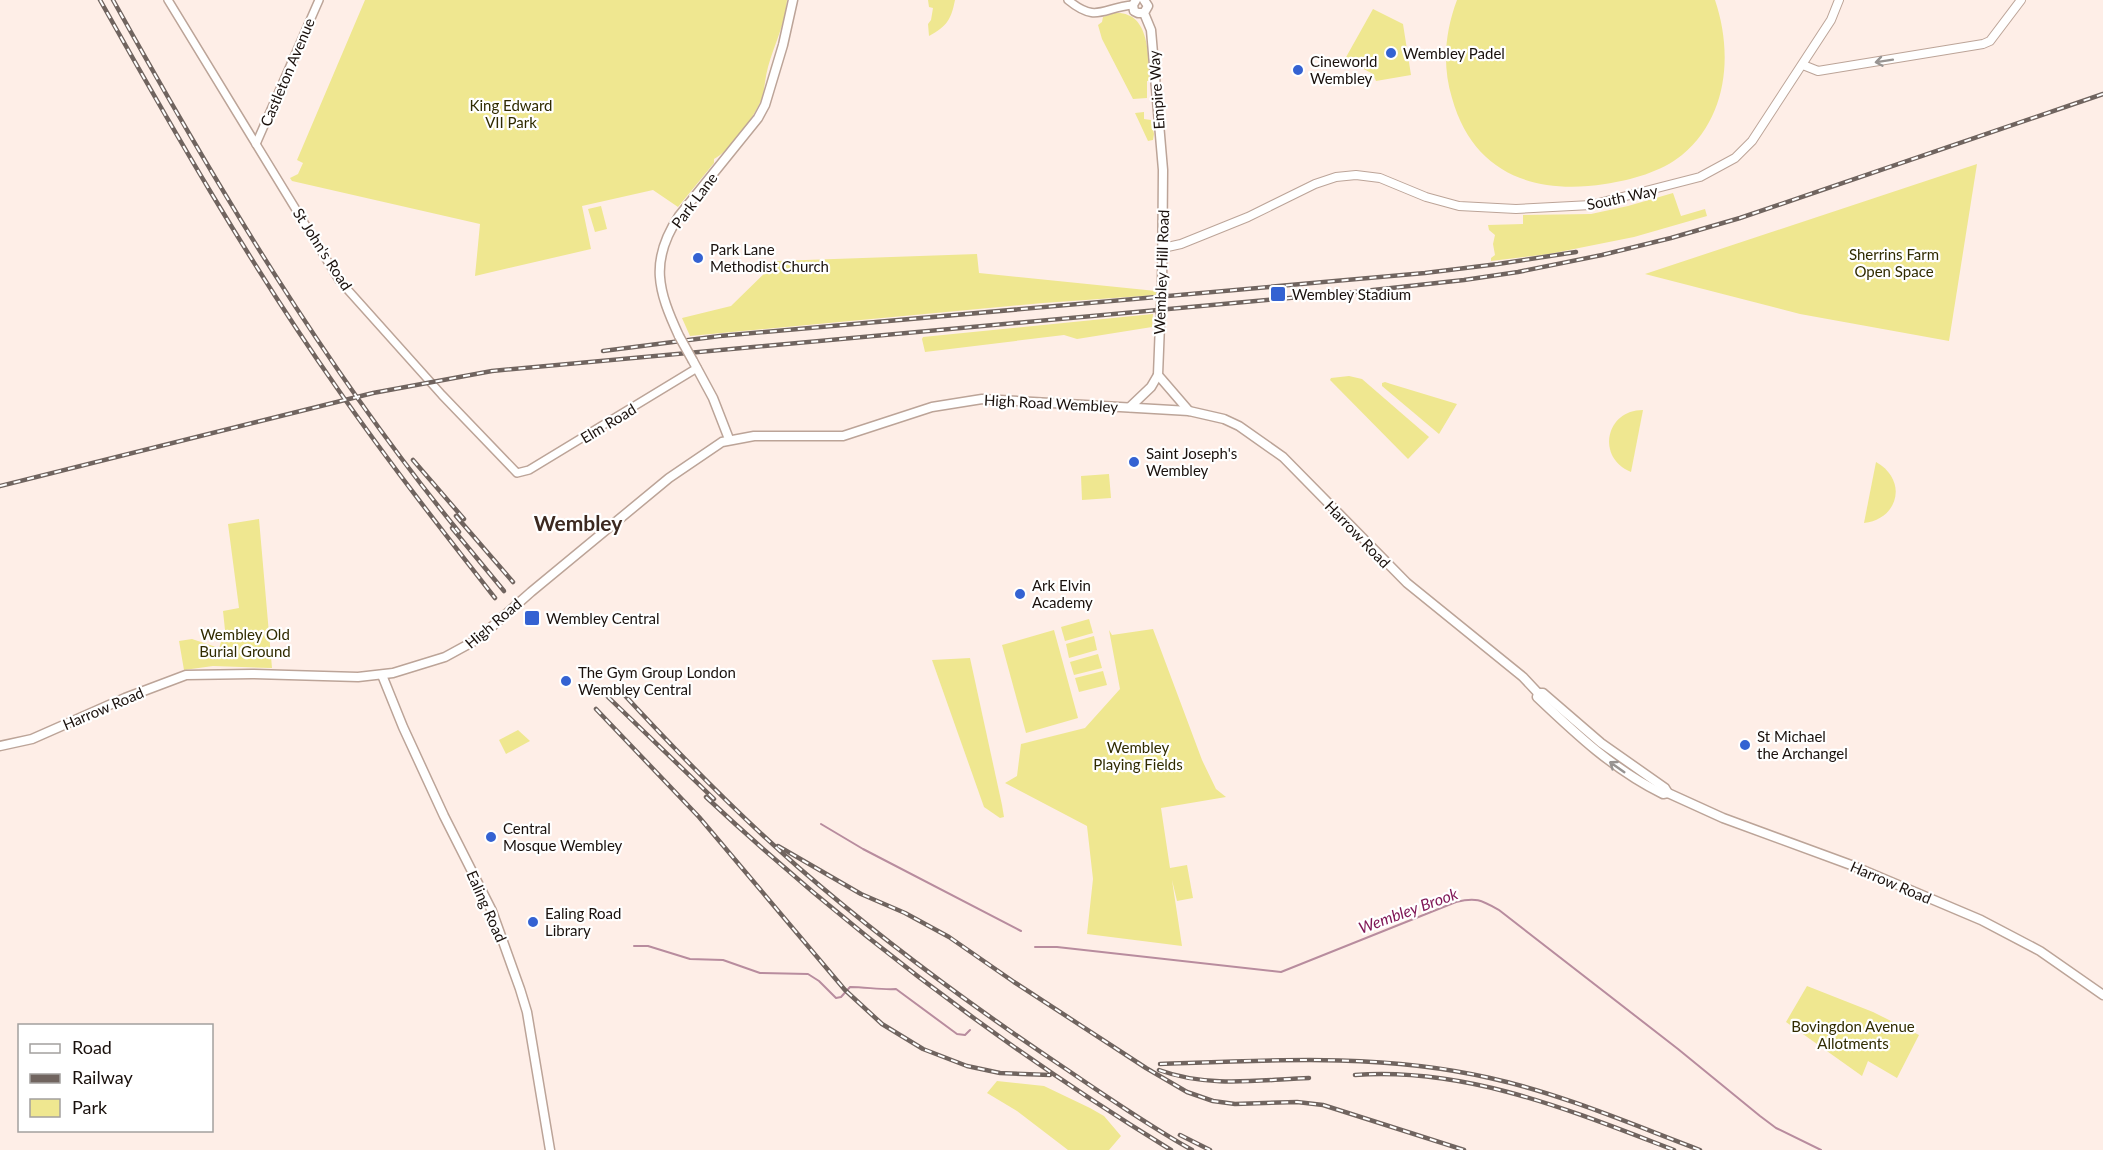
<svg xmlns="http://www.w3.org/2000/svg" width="2103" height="1150" viewBox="0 0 2103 1150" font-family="Lato,sans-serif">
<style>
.green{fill:#efe790}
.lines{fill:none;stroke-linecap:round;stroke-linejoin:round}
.stream{stroke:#b88c9e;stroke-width:2}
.tertiary-casing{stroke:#bca498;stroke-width:10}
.secondary-casing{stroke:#bca498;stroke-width:10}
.primary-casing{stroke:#bca498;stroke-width:11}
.tertiary{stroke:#fff;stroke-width:7}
.secondary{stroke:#fff;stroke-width:8}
.primary{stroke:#fff;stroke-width:8}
.rail-casing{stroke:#70645f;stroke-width:4.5}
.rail{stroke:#fff;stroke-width:2;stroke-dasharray:7;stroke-linecap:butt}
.primary-bridge-casing{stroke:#bca498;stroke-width:11;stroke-linecap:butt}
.primary-bridge{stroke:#fff;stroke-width:8}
.oneway{stroke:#989492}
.poi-dot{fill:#3462d2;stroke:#fff;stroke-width:2}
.labels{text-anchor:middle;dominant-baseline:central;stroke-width:4.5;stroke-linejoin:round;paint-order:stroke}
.poi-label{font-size:15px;fill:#1a110d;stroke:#fff;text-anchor:start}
.street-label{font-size:15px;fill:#1a110d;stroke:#fff}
.park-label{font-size:15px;fill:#302b00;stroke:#fff}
.water-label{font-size:16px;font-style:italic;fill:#7f1555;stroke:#fff}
.district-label{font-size:21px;font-weight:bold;fill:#3c2920;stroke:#fff}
</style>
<rect width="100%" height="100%" fill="#feeee7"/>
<g class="green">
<path d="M365,0H787C786,22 774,45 768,67C765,77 765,88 762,98C756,115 729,152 714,159V163L678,207L653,190L582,206L591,249L475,276L480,224L292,181L290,178L298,174L303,163L297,160Z"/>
<path d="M928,0H955C951,20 947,26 929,36L928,24L931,20L933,8L929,7Z"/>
<path d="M1457,0H1715C1733,53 1728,117 1682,155C1661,172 1631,180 1605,184C1533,195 1473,173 1452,98C1442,65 1445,32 1457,0Z"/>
<polygon points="1373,9 1403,24 1411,75 1376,81 1373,74 1345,59"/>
<path d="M1115,13C1150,11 1148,55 1150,81H1147V98L1133,99L1102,39L1098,25L1102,22L1103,17Z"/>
<polygon points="1144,112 1144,119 1151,120 1154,134 1153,140 1148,141 1135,113"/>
<polygon points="1977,164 1949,341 1800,314 1645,274"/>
<polygon points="1673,193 1681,216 1705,209 1707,216 1634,237 1549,254 1491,261 1491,258 1495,255 1493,244 1495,235 1489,230 1488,225 1523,224 1523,215 1591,214 1628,206"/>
<polygon points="601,206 607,229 595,232 588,209"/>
<polygon points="977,254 979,273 1156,291 1156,295 1043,303 690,336 682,318 731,306 777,261"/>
<polygon points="1153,314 1152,327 1077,339 1064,335 925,352 922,339 923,337"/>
<polygon points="1349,376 1362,379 1429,437 1408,459 1330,380 1331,378"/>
<polygon points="1385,382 1391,384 1457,404 1439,434 1382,386 1382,383"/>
<path d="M1643,410L1631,472C1596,458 1605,410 1643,410Z"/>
<path d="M1876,462C1908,480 1899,519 1864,523Z"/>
<polygon points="1109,474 1111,498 1082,500 1081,476"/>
<polygon points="259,519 272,668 213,666 184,670 179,641 192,639 219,648 225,630 223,611 239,608 228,524"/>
<polygon points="1089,619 1093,633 1065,641 1061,627"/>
<polygon points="1153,629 1202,760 1216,789 1226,797 1161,808 1170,868 1187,865 1193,898 1177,901 1172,880 1182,946 1087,934 1093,879 1087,826 1005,783 1017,776 1021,744 1085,728 1120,689 1109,630 1112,635"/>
<polygon points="1054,630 1078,718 1026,733 1002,645"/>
<polygon points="1094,636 1097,650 1069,658 1066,644"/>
<polygon points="1098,654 1102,668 1074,675 1070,662"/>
<polygon points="970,658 1002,805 1004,817 1000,818 984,807 932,660"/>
<polygon points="1103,671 1107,685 1079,692 1075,678"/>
<polygon points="518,730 530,741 506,754 499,740"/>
<polygon points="1807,986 1873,1012 1919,1035 1897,1078 1868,1061 1862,1076 1786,1022"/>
<polygon points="997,1081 1044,1086 1090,1108 1104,1116 1121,1136 1109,1150 1068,1150 1017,1111 987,1093"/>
</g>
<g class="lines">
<g class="stream">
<polyline points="821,824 863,849 1021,931"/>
<path d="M634,946H648L690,959L723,960L760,973L808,974L819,981L836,998L841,997L850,987C866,987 881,990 896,989L957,1034L965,1035L970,1030"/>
<path d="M1035,947H1057L1281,972L1456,902C1476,897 1481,900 1499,910L1678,1049L1760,1116L1776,1128L1821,1150"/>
</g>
<defs>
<g id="tertiary">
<polyline points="168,0 339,280 442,395 517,473 529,470 697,368"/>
<path d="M1068,0C1097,24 1103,7 1133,5"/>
<polyline points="256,144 319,0"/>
</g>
<g id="secondary">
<polyline points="1803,65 1818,71 1983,44 1990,41 2021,0"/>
<polyline points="1163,248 1181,244 1248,217 1315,184 1336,177 1356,175 1380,178 1426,197 1459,206 1516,209 1591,205 1700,177 1735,158 1752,141 1831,20 1839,0"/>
</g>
<g id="primary">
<polyline points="1136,0 1133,5 1134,11 1138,13 1144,13"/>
<polyline points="1144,0 1148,6 1144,13 1151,30 1163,170 1162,291"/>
<polyline points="1160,324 1158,375 1189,411"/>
<path d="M679,336C658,291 649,261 679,216L758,118L765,105L783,45L793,0"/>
<polyline points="693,361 713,398 729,439"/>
<polyline points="1130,407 1151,387 1158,375"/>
<polyline points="382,675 403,727 444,816 492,911 520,989 527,1012 550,1150"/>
<polyline points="1538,693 1543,693 1601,743 1665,788 1668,793 1723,818 1851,865 1981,920 2040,951 2103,995"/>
<path d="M0,746L32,739L125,698L186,675L252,674L358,677L393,673L445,657L478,639L531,592L669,478L722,442L754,436H843L932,407L982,399L1189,411L1224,419L1239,426L1283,457L1407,583L1523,677L1538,693L1537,697C1576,734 1614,770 1663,794L1668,793"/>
</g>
</defs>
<use href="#tertiary" class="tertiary-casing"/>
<use href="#secondary" class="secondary-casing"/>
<use href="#primary" class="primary-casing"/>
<use href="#tertiary" class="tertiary"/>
<use href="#secondary" class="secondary"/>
<use href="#primary" class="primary"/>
<defs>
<g id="rail">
<path d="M100,0C174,132 250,264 337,388C387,460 441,529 495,598"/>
<path d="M113,0C216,185 325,368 459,532"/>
<polyline points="603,351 720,336 1425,273 1498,264 1576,252"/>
<polyline points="413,460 464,519"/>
<polyline points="0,486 373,393 492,371 1355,292 1464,280 1518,272 1602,255 1671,238 1740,218 2103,94"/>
<polyline points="456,516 513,582"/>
<polyline points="452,528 504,591"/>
<path d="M618,688C675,750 734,811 798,867C882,940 973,1007 1066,1069C1107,1097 1148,1125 1192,1150"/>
<polyline points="608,697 714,799"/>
<polyline points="596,709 699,817 845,990 882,1024 923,1049 967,1066 1000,1073 1050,1075"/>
<path d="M706,797C848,930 1005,1048 1171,1150"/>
<polyline points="778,846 861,894 905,913 949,937 1014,982 1146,1068 1187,1092 1213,1101 1235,1104 1297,1102 1323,1105 1464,1150"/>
<path d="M1160,1064C1270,1060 1382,1053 1490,1078C1562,1094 1631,1124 1700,1150"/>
<path d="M1159,1070C1208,1088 1259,1080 1309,1078"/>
<path d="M1355,1075C1467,1067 1572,1111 1674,1150"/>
<polyline points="1180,1135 1210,1150"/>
</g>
</defs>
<use href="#rail" class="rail-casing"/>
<use href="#rail" class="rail"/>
<defs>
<g id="primary-bridge">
<polyline points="1160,324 1162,291"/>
<polyline points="679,336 693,361"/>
</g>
</defs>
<use href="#primary-bridge" class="primary-bridge-casing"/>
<use href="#primary-bridge" class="primary-bridge"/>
</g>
<defs><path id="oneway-shaft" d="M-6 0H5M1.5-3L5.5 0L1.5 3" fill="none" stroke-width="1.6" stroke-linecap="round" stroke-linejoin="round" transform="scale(1.5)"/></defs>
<g class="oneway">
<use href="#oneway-shaft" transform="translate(1884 61) rotate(171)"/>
<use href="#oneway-shaft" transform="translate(1617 767) rotate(-145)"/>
</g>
<g class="poi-dot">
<circle cx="1391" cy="53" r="6"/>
<circle cx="1298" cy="70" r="6"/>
<circle cx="698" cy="258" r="6"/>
<rect x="1270" y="286" width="16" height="16" rx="3"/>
<circle cx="1134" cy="462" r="6"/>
<circle cx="1020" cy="594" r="6"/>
<rect x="524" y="610" width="16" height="16" rx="3"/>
<circle cx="566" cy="681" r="6"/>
<circle cx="1745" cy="745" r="6"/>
<circle cx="491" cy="837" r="6"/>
<circle cx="533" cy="922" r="6"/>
</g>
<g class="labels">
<g class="poi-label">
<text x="1403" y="53">Wembley Padel</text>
<text x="1310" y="61">Cineworld<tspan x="1310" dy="17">Wembley</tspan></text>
<text x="710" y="249">Park Lane<tspan x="710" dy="17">Methodist Church</tspan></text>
<text x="1292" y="294">Wembley Stadium</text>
<text x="1146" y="453">Saint Joseph's<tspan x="1146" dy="17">Wembley</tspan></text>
<text x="1032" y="585">Ark Elvin<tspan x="1032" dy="17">Academy</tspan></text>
<text x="546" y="618">Wembley Central</text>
<text x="578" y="672">The Gym Group London<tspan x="578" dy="17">Wembley Central</tspan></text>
<text x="1757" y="736">St Michael<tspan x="1757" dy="17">the Archangel</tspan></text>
<text x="503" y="828">Central<tspan x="503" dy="17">Mosque Wembley</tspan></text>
<text x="545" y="913">Ealing Road<tspan x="545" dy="17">Library</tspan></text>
</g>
<g class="street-label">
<text transform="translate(287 72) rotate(-67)">Castleton Avenue</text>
<text transform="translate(1156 90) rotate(-94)">Empire Way</text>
<text transform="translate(1622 197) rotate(-12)">South Way</text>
<text transform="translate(694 200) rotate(-53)">Park Lane</text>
<text transform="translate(323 249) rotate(57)">St John's Road</text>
<text transform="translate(1161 272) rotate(-88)">Wembley Hill Road</text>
<text transform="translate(1051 403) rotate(3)">High Road Wembley</text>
<text transform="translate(608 423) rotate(-31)">Elm Road</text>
<text transform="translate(1358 534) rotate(46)">Harrow Road</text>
<text transform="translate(493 623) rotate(-40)">High Road</text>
<text transform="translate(103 708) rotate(-23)">Harrow Road</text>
<text transform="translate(1891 882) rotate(23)">Harrow Road</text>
<text transform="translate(487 906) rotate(66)">Ealing Road</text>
</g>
<g class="park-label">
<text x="511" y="105">King Edward<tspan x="511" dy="17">VII Park</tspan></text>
<text x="1894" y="254">Sherrins Farm<tspan x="1894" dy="17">Open Space</tspan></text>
<text x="245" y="634">Wembley Old<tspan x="245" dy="17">Burial Ground</tspan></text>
<text x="1138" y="747">Wembley<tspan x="1138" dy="17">Playing Fields</tspan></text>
<text x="1853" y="1026">Bovingdon Avenue<tspan x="1853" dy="17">Allotments</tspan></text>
</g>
<g class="water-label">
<text transform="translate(1408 910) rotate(-20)">Wembley Brook</text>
</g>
<g class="district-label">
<text x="578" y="522">Wembley</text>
</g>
</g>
<rect x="18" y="1024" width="195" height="108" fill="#ffffff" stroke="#a3a09e" stroke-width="1.5"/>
<rect x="30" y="1044" width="30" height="9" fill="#ffffff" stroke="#a3a09e" stroke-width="1.5"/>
<text x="72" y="1054" font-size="18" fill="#1a110d">Road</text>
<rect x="30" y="1074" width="30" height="9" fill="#70645f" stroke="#a3a09e" stroke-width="1.5"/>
<text x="72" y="1084" font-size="18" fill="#1a110d">Railway</text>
<rect x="30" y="1099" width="30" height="18" fill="#efe790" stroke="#a3a09e" stroke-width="1.5"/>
<text x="72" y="1114" font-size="18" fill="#1a110d">Park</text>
</svg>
